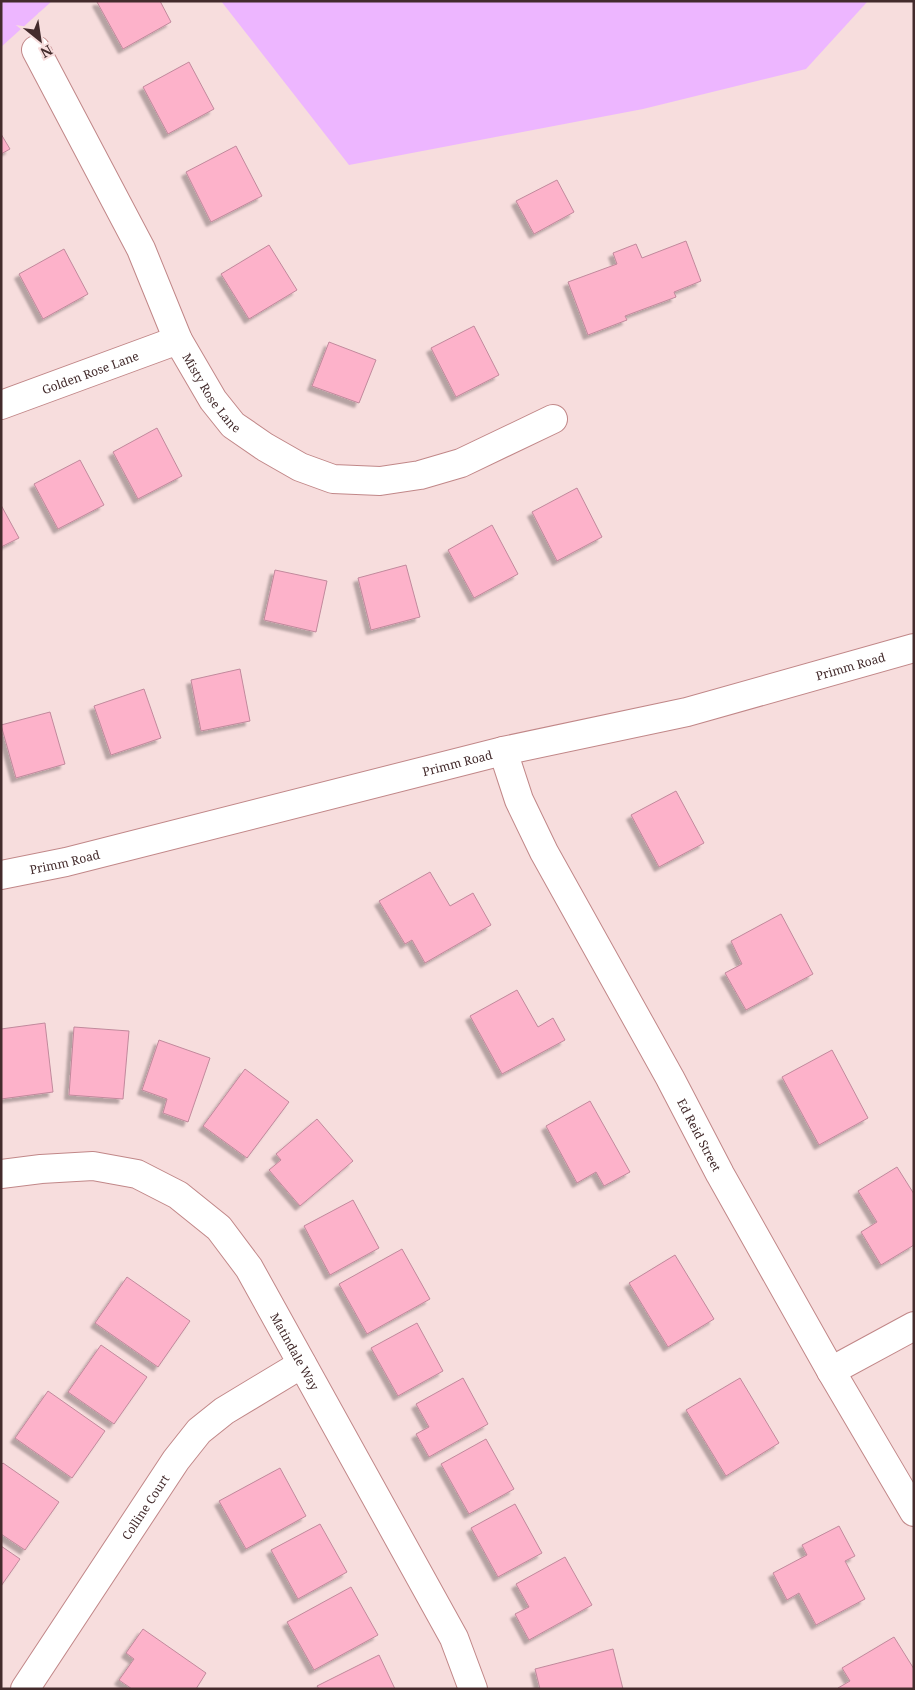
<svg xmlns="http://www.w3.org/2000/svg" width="915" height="1690" viewBox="0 0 915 1690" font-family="'Noto Serif',serif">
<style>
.green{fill:#edb6ff}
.building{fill:#fdb2ca;stroke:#c1899c;filter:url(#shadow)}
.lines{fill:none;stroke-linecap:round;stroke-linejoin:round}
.street-casing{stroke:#c18788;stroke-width:30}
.street{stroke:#fff;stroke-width:28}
.labels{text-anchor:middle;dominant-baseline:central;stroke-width:5;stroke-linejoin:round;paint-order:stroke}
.street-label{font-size:12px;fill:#432b2c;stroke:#f7dddd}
</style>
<defs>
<filter id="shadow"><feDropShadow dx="-4.5" dy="4.5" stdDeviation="1" flood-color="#0004"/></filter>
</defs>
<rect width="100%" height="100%" fill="#f7dddd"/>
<g class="green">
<polygon points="1,1 52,1 1,47"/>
<polygon points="221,1 868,1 806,69 643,109 349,165"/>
</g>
<g class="building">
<polygon points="98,1 160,1 171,22 123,49 97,2"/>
<polygon points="189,62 214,109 168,134 143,87"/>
<polygon points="1,134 10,149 1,154"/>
<polygon points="236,146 262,196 211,222 186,172"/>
<polygon points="557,180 574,212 534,234 516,201"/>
<polygon points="686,241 701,281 674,292 676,297 625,316 627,320 588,335 568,282 617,264 613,253 636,244 642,258"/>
<polygon points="269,245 297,290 249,319 221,274"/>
<polygon points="64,249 88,294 43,319 19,274"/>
<polygon points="474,326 499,375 456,397 431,348"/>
<polygon points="329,342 376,360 359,403 312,386"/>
<polygon points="157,428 182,476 138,499 113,452"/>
<polygon points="80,460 104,505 58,529 34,484"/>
<polygon points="577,488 602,537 557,561 532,512"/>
<polygon points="1,505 19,538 1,547"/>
<polygon points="492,525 518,574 474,598 448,550"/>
<polygon points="406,565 420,617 371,630 358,578"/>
<polygon points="275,570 327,581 316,632 264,620"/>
<polygon points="240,669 250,721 201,731 191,680"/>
<polygon points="144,689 161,738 111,755 94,706"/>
<polygon points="50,712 65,764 16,778 1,725"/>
<polygon points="676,791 704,843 659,867 631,815"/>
<polygon points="430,872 450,906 473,893 491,925 425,963 412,940 405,944 379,901"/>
<polygon points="781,914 813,974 746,1010 725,973 742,964 731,941"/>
<polygon points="517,990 538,1027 553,1018 565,1040 502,1074 470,1016"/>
<polygon points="45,1023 53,1092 1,1099 1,1029"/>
<polygon points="74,1027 129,1031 123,1099 69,1095"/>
<polygon points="159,1040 210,1058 188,1122 163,1113 167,1099 142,1090"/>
<polygon points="832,1050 868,1118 819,1145 782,1077"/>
<polygon points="245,1069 289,1102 247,1158 203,1126"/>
<polygon points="590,1101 630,1172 604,1186 596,1172 577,1183 546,1126"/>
<polygon points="317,1119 353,1161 300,1206 269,1170 281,1160 276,1154"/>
<polygon points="897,1167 914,1194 914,1245 881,1265 861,1232 877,1222 858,1191"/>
<polygon points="353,1200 379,1248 330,1275 304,1226"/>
<polygon points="402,1249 430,1299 367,1334 339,1284"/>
<polygon points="675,1255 714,1319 668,1347 629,1283"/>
<polygon points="127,1277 190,1321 158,1367 95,1323"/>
<polygon points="417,1323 443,1371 398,1396 371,1348"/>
<polygon points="101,1345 147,1377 114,1424 68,1392"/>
<polygon points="463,1378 488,1424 429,1457 416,1434 429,1427 416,1404"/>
<polygon points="740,1378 779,1443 726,1476 686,1410"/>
<polygon points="48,1391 105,1431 72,1478 15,1438"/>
<polygon points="486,1439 514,1489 469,1514 441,1464"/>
<polygon points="3,1463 59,1502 25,1550 1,1534 1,1465"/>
<polygon points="280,1468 306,1516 246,1549 219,1501"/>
<polygon points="515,1504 542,1553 498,1577 471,1528"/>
<polygon points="320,1524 347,1572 298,1599 271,1550"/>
<polygon points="839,1526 855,1556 845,1561 865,1599 816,1625 799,1593 787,1600 773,1573 807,1555 802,1545"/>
<polygon points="1,1546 20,1559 1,1586"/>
<polygon points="565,1557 592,1605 529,1640 515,1614 529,1607 516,1584"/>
<polygon points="351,1587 378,1635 314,1670 287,1622"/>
<polygon points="143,1629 206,1673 196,1689 132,1689 119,1680 134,1659 126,1653"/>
<polygon points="894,1637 914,1669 914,1689 838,1689 838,1688 850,1681 842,1668"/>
<polygon points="613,1649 623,1689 540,1689 535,1669"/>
<polygon points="379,1655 395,1689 319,1689 317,1686"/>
</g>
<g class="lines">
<defs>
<g id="street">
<path id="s1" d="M36,50L141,249L178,340L213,400L233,425L265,447L300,467L333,479L380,481L420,475L461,463L553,419"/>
<path id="s2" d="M1,405L178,340"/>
<path id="s3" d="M503,751L519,800L544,852L670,1078L720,1174L831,1371L914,1512"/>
<path id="s4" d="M1,875L66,862L503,751L687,712L914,648"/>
<path id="s5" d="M1,1174L41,1169L93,1166L137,1174L178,1195L219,1228L249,1268L454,1638L473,1689"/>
<polyline points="831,1371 914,1326"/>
<path id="s6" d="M25,1689L176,1460L199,1431L224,1411L302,1364"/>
</g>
</defs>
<use href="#street" class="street-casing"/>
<use href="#street" class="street"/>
</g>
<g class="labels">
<g class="street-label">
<text stroke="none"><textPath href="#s2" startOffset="95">Golden Rose Lane</textPath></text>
<text stroke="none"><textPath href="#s1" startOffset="386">Misty Rose Lane</textPath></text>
<text stroke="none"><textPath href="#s4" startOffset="875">Primm Road</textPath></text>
<text stroke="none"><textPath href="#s4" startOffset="470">Primm Road</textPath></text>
<text stroke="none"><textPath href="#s4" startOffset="65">Primm Road</textPath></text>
<text stroke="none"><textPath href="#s3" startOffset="432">Ed Reid Street</textPath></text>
<text stroke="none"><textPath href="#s5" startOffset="381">Matindale Way</textPath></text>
<text stroke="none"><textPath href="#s6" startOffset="218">Colline Court</textPath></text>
</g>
</g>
<rect width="915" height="1690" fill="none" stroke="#432b2c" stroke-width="5"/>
<g transform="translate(40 40) rotate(150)" stroke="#f7dddd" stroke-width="4" paint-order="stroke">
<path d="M0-4L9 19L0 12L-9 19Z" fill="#432b2c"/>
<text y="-8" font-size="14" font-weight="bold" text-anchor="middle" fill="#432b2c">N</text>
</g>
</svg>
